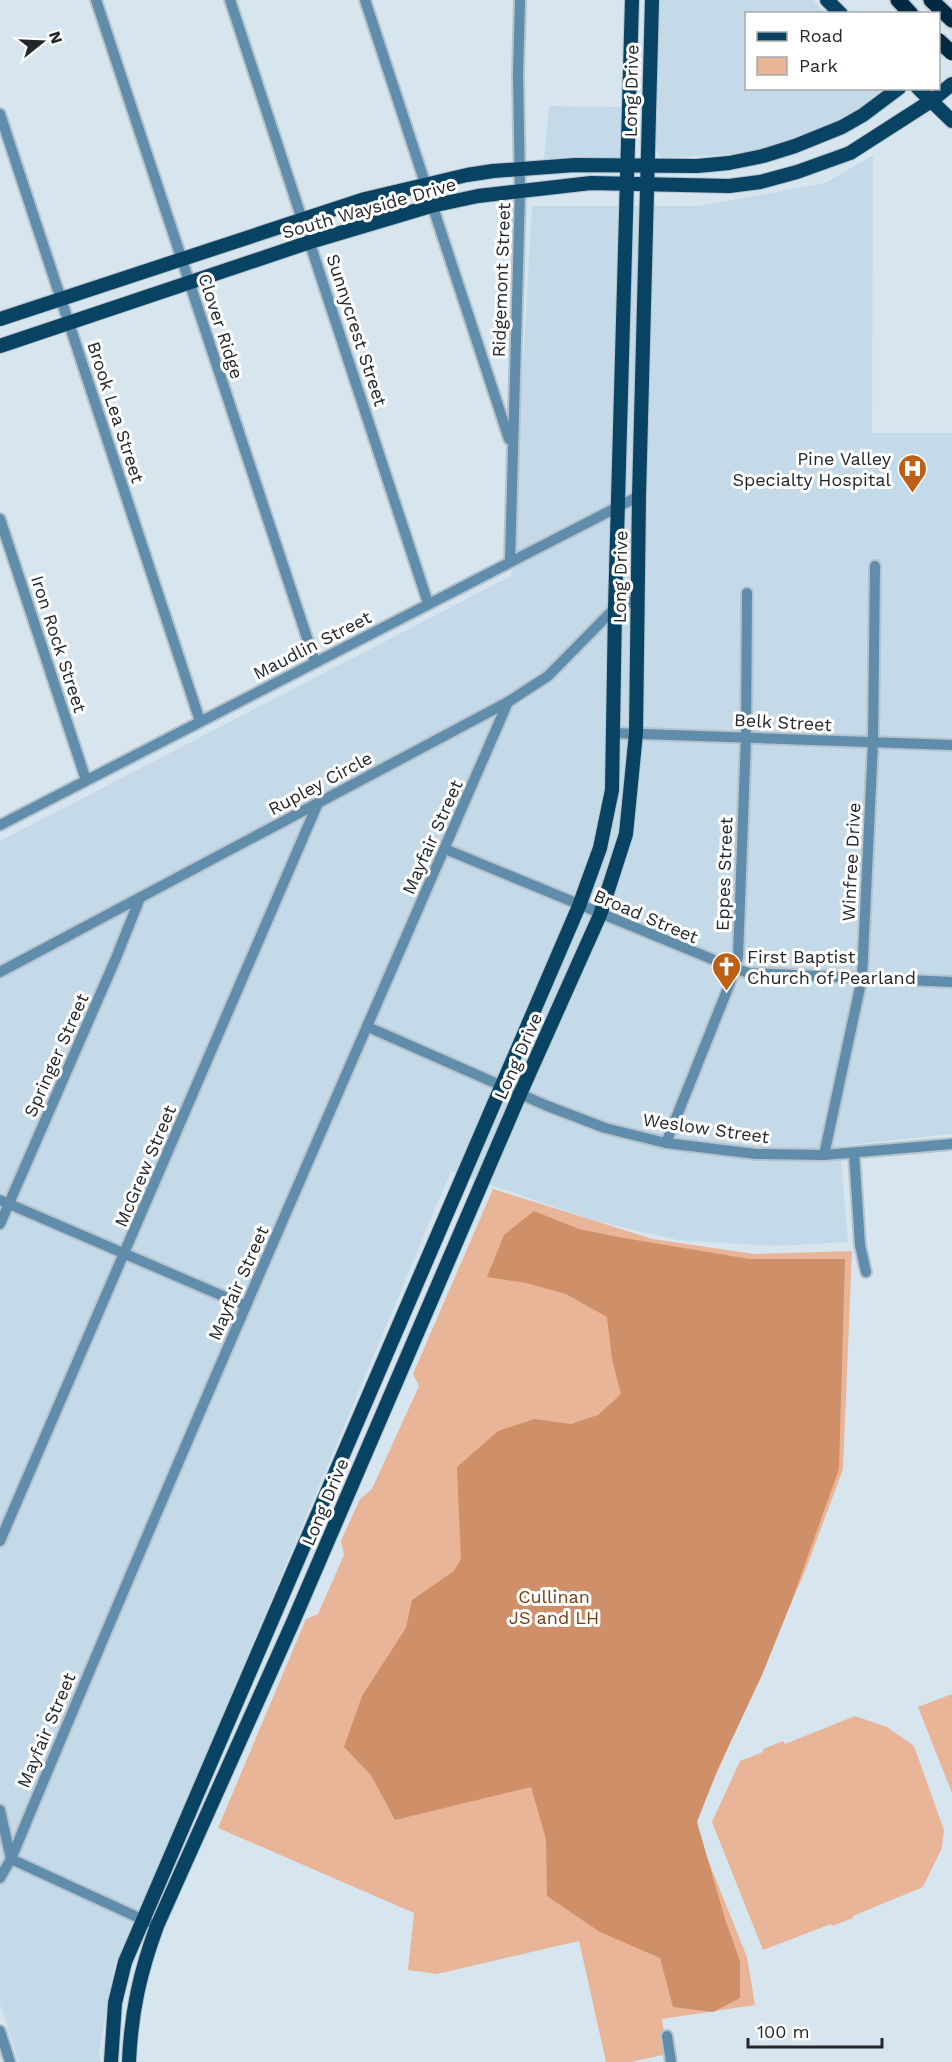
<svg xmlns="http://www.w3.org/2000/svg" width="952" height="2062" viewBox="0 0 952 2062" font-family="'Work Sans',sans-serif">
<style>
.built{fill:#c5dae9}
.green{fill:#e9b598}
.forest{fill:#ce8f69}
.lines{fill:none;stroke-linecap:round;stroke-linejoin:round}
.minor-casing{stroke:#b6c3cc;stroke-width:14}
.major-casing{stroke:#b6c3cc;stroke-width:16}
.highway-casing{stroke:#b6c3cc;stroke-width:18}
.minor{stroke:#608dac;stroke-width:10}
.major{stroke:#084363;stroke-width:14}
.highway{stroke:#002a41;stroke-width:15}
.highway-bridge-casing{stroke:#b6c3cc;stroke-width:18;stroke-linecap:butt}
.highway-bridge{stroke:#002a41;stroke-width:15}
.labels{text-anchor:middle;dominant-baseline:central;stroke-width:6;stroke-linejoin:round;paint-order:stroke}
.street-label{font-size:18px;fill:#22272b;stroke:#fff}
.poi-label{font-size:18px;fill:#22272b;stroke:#fff;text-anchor:end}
.park-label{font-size:18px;fill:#763b11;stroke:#fff}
</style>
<rect width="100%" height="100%" fill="#d7e5ef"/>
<g class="built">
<polygon points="658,0 812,0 826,13 746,14 746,88 883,89 851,114 802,137 750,153 662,158 655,150"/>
<polygon points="549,106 625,107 621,160 544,160"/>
<polygon points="873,155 872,433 952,433 952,1134 840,1146 848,1242 775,1246 678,1240 592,1220 451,1171 168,1846 114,1967 99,2052 101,2062 19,2062 0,2004 0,841 511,576 532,206 699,206 825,183"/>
</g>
<g class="green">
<polygon points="493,1189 653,1239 754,1254 852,1251 843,1469 806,1569 694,1825 747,1957 755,2005 662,2019 667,2054 631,2062 606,2062 579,1941 437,1974 408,1970 414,1913 218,1828 306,1619 318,1614 344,1555 341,1541 360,1499 372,1489 419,1386 413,1374"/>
<polygon points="952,1694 952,1793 918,1707"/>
<polygon points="855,1716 887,1727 914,1746 944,1830 942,1848 923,1887 853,1916 853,1918 832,1926 831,1924 763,1950 712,1822 740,1761 763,1752 763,1749 783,1741 785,1744"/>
</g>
<polygon class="forest" points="534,1211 579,1229 618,1237 749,1259 845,1259 839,1469 791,1603 762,1675 717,1771 697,1822 725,1919 740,1961 740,1998 713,2012 673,2007 660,1958 600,1932 547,1896 546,1839 531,1787 395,1820 371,1775 344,1747 362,1696 406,1628 412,1600 454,1571 461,1559 457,1467 498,1431 534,1419 571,1424 598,1415 621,1394 612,1359 607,1317 566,1294 526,1283 487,1277 504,1235"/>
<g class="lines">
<defs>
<g id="minor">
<polyline points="96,0 315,662"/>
<polyline points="230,0 428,603"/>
<polyline points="365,0 509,439"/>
<polyline points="0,114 200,721"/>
<polyline points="0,519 86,780"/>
<polyline points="510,561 520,191 518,74 520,0"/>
<polyline points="613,733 952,745"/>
<polyline points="0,825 639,496"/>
<polyline points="445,849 736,969 749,973 952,982"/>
<polyline points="0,972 508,702 548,676 615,608 638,599"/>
<polyline points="368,1027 545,1105 605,1128 666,1143 756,1154 824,1155 952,1144"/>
<polyline points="666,1143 730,983 738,957 746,736 747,593"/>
<polyline points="854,1153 860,1245 866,1272"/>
<polyline points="824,1155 862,978 873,742 875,566"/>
<polyline points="0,1200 246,1306"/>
<polyline points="0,1224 116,958 140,898"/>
<polyline points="0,1541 318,803"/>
<polyline points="0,1810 11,1859 148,1922"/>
<path d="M0,1878L11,1859C172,1471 341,1087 508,702"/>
<polyline points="0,2031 10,2062"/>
<polyline points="667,2036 671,2062"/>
</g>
<g id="major">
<polyline points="827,0 841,14"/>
<polyline points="918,88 952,121"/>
<polyline points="0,319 365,199 467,175 493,171 575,165 697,166 729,163 763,156 795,146 842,127 863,115 899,88"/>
<polyline points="0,346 310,242 431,206 478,196 591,183 729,186 760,182 797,172 850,153 931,101 952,84"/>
<polyline points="111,2062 115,2003 125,1962 579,906 600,848 612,790 615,608 632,0"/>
<path d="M129,2062C131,2013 140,1972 157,1926L293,1622L520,1094L600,915L626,834L636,733L639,496L652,0"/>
</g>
<g id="highway">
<polyline points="898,0 911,14"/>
<polyline points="931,0 952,20"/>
</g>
</defs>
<use href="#minor" class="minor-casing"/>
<use href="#major" class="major-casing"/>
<use href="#highway" class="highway-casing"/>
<use href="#minor" class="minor"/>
<use href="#major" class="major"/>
<use href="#highway" class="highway"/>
<defs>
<polyline id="highway-bridge" points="938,40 952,53"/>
</defs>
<use href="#highway-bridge" class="highway-bridge-casing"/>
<use href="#highway-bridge" class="highway-bridge"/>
</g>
<defs>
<symbol id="hospital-pin" viewBox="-11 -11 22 30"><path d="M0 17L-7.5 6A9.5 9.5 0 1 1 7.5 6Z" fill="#be5f16" stroke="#fff"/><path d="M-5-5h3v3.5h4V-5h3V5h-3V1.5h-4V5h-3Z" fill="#fff"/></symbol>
<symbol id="church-pin" viewBox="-11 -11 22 30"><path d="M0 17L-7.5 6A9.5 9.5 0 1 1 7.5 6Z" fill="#be5f16" stroke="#fff"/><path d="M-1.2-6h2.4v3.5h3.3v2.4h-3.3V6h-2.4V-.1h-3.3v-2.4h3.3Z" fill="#fff"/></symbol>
</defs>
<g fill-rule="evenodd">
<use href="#hospital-pin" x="896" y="452" width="33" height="45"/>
<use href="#church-pin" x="710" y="950" width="33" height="45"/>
</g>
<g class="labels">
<g class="street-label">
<text transform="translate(631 91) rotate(-89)">Long Drive</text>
<text transform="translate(369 208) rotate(-16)">South Wayside Drive</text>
<text transform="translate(501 280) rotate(-88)">Ridgemont Street</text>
<text transform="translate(221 326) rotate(72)">Clover Ridge</text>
<text transform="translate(357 330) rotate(72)">Sunnycrest Street</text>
<text transform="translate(116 412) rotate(72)">Brook Lea Street</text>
<text transform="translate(620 577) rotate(-89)">Long Drive</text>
<text transform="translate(59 644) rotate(72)">Iron Rock Street</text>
<text transform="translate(312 645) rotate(-27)">Maudlin Street</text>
<text transform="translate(783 722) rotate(3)">Belk Street</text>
<text transform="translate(320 783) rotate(-28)">Rupley Circle</text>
<text transform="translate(432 837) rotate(-66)">Mayfair Street</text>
<text transform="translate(851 862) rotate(-87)">Winfree Drive</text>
<text transform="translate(724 874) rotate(-88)">Eppes Street</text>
<text transform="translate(646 916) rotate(23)">Broad Street</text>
<text transform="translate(56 1055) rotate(-66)">Springer Street</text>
<text transform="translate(518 1056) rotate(-66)">Long Drive</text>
<text transform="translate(706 1128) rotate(8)">Weslow Street</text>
<text transform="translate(145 1166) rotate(-67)">McGrew Street</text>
<text transform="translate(238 1283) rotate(-66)">Mayfair Street</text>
<text transform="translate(325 1502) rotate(-67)">Long Drive</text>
<text transform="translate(46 1730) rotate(-67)">Mayfair Street</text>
</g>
<g class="poi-label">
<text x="891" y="458">Pine Valley<tspan x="891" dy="21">Specialty Hospital</tspan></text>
<text x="747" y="956" text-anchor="start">First Baptist<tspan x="747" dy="21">Church of Pearland</tspan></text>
</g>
<g class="park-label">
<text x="554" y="1596">Cullinan<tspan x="554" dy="21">JS and LH</tspan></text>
</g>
</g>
<rect x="745" y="12" width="195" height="78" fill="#ffffff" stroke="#a7a9aa" stroke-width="1.5"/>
<rect x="757" y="32" width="30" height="9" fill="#084363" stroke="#a7a9aa" stroke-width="1.5"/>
<text x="799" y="42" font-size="18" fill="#22272b">Road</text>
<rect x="757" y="57" width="30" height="18" fill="#e9b598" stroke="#a7a9aa" stroke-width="1.5"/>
<text x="799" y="72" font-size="18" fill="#22272b">Park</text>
<g transform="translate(42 42) rotate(72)" stroke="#ffffff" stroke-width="4.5" paint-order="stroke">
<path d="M0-4.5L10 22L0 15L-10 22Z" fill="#22272b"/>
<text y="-9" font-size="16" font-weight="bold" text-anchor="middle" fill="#22272b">N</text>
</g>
<path d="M748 2038v9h134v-9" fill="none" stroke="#22272b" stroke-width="3"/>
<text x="757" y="2038" font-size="18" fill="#22272b" stroke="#ffffff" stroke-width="4.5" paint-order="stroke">100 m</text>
</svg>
